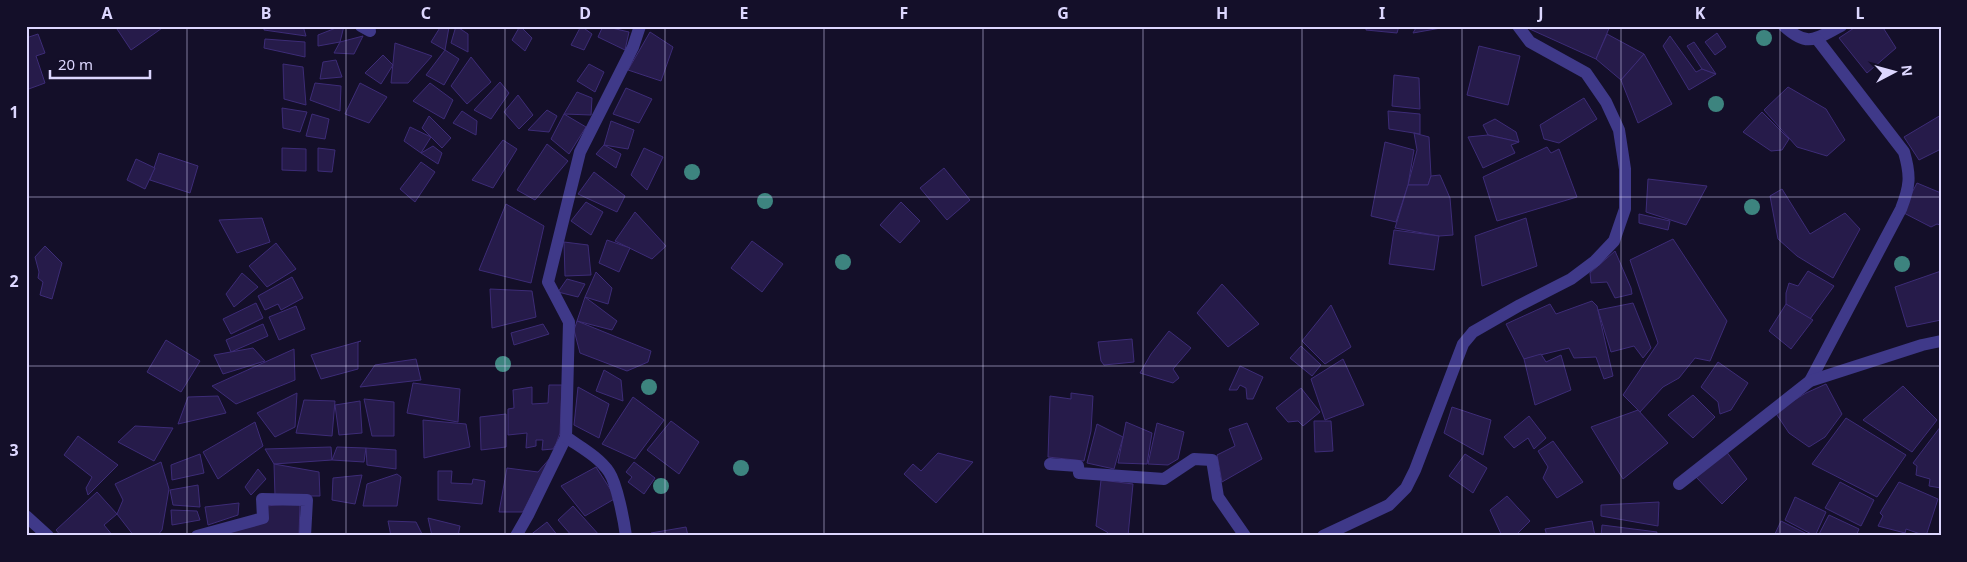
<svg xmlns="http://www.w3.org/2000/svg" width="1967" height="562" viewBox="0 0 1967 562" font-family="'Noto Sans',sans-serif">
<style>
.building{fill:#261b4a;stroke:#3d2c77}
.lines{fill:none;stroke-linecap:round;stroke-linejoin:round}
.street{stroke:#3f3989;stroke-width:12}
.tree{fill:#3d847f}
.grid{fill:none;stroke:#ddd7ff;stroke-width:1;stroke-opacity:0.55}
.neatline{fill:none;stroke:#ddd7ff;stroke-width:2}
.grid-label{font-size:16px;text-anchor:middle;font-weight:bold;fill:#ddd7ff}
</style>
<rect width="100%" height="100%" fill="#140f29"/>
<g class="building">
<polygon points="115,26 165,26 131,50"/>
<polygon points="264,26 303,26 306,36 264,30"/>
<polygon points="341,26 344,26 340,42 318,46 318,35"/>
<polygon points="441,26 449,27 445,50 431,42"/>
<polygon points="456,26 468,34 468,52 451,43"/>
<polygon points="520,26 532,38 525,51 512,40"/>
<polygon points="581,26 592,34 584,50 571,45"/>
<polygon points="603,26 629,32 625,50 598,37"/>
<polygon points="1366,26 1399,26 1397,33 1366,30"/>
<polygon points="1417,26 1452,26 1413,33"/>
<polygon points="1523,26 1610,26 1596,59"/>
<polygon points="1857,26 1882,26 1896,48 1867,73 1839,38"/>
<polygon points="650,32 673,47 661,81 628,70"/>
<polygon points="1717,33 1726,47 1715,55 1705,42"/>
<polygon points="38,34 45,53 36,56 45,83 26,90 26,38"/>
<polygon points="1607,34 1644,54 1621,80 1596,59"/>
<polygon points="363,36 354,54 334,53 340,42"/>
<polygon points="1670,36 1696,72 1702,69 1716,74 1689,90 1663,46"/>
<polygon points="265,39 305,42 305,57 264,48"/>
<polygon points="1694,42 1716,74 1702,69 1687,46"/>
<polygon points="395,43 432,56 408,83 391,83"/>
<polygon points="1479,46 1520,56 1508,105 1467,95"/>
<polygon points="445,50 459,59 444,85 426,75"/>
<polygon points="1644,54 1672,104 1638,123 1621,80"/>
<polygon points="383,55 393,65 381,84 365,73"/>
<polygon points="471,57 491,82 467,104 451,86"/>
<polygon points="336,60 342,77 320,79 323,62"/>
<polygon points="283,64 303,67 306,105 284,99"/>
<polygon points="589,64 604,72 595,92 577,81"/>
<polygon points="1394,75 1419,78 1420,109 1392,106"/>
<polygon points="500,82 509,93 491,119 474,110"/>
<polygon points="315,83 341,86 340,111 310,100"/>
<polygon points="360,83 387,97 369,123 345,114"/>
<polygon points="430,83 453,100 444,119 413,101"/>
<polygon points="1788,87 1826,109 1845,140 1827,156 1797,147 1764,110"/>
<polygon points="626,88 652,99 639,123 613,114"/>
<polygon points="577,92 592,98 591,115 564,114"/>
<polygon points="518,95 533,115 519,129 504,112"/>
<polygon points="1584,98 1597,119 1559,143 1544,139 1540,125"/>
<polygon points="282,108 307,112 300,132 283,128"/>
<polygon points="547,110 557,116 549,132 528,130"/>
<polygon points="462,111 477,121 476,135 453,123"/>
<polygon points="1388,111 1420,114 1420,134 1389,129"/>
<polygon points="1762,112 1789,139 1782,150 1771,151 1743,132"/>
<polygon points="312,114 329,119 325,139 306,136"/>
<polygon points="564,114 586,127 569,154 551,139"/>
<polygon points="1941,115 1941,149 1919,160 1904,137"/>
<polygon points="429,116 451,138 442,148 422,128"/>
<polygon points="1495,119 1516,132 1519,142 1488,135 1483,125"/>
<polygon points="611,121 634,130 628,149 604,145"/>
<polygon points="410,127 431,137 421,153 404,141"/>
<polygon points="1414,133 1429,137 1431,176 1428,185 1408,185 1417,150"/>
<polygon points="1488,135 1519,142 1511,145 1515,153 1483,168 1468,137"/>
<polygon points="503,140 517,149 493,188 472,180"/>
<polygon points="1385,142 1414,150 1408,185 1396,222 1371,216"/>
<polygon points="547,144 568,161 535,200 517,190"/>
<polygon points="604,145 621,154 616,168 596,154"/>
<polygon points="433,146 442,153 438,164 421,153"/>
<polygon points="1547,147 1551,153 1559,149 1577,197 1497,221 1483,177"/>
<polygon points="282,148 306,149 306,171 282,170"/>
<polygon points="318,148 335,150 332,172 318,171"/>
<polygon points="644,148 663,157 647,190 631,175"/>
<polygon points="159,153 198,166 190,193 150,180"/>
<polygon points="136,159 155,168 145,189 127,180"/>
<polygon points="421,162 435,172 415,202 400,189"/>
<polygon points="944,168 970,200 947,220 920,188"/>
<polygon points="594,172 625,196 617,212 578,194"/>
<polygon points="1440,175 1450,198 1453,235 1439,236 1395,228 1408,185 1428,185 1431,176"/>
<polygon points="1648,179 1707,186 1686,225 1646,212"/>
<polygon points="1917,183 1941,193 1940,225 1937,224 1931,227 1902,212"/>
<polygon points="1782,189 1810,234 1845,213 1860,229 1833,278 1797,256 1778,239 1770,196"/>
<polygon points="586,202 603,212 591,235 571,221"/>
<polygon points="901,202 920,221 900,243 880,225"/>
<polygon points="506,204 544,226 531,283 479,270"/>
<polygon points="635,212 666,246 652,259 615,241"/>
<polygon points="1639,214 1670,221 1668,230 1639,223"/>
<polygon points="262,218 270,242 237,253 219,220"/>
<polygon points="1526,218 1537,266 1482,286 1475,236"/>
<polygon points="1394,230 1439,236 1434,270 1389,264"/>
<polygon points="1673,239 1727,321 1710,361 1695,358 1679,378 1663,387 1640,412 1623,395 1658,343 1630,260"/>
<polygon points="607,240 630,248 619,272 599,263"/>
<polygon points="752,241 783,264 762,292 731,268"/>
<polygon points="564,242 588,245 591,275 565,276"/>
<polygon points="276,243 296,269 267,287 249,266"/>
<polygon points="45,246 62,263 52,299 40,295 43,282 38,278 39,272 35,257"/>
<polygon points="1615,251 1631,288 1632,294 1615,298 1607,282 1591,283 1590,273"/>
<polygon points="1808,271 1834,286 1810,319 1786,304 1786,293 1789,283 1798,286"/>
<polygon points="1941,271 1941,320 1907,327 1895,287"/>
<polygon points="596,272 612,288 608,304 585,297"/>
<polygon points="242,273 258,287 234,307 226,294"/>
<polygon points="292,277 303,298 281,310 278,304 265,310 258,296"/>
<polygon points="567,279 585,284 578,297 558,292"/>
<polygon points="1222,284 1259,324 1228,347 1197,313"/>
<polygon points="490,289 532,291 536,317 492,328"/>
<polygon points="585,297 617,321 612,330 577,321"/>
<polygon points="1592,301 1597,306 1613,376 1604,379 1596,357 1574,358 1569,348 1524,359 1506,324 1550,304 1556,314"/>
<polygon points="256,303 263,318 231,334 223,319"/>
<polygon points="1633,303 1651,348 1643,358 1634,346 1611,352 1598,310"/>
<polygon points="1786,304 1813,320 1791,349 1769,331"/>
<polygon points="1331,305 1351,347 1325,364 1302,341"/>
<polygon points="296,306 305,329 279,340 269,317"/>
<polygon points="577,321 651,351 648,362 627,371 580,353 574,330"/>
<polygon points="263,324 268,336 231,352 226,340"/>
<polygon points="543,324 549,334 514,345 511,333"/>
<polygon points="1169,331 1191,348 1173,369 1179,378 1173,383 1140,373 1151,354"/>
<polygon points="1132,339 1134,362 1104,365 1101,361 1098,342"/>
<polygon points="166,340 200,361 181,392 147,372"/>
<polygon points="361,341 358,342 358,369 321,379 311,355"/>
<polygon points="1301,346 1321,365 1312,376 1290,358"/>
<polygon points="253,348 265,361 223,374 214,355"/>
<polygon points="294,349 295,380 236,404 212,386"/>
<polygon points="1541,354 1546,362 1561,355 1571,390 1535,405 1524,359"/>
<polygon points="416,359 421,380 360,387 375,365"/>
<polygon points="1343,359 1364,405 1325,420 1311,379"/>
<polygon points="1718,362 1748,383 1731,410 1720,414 1718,402 1701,387"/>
<polygon points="1240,366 1263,377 1253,399 1247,399 1246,388 1240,385 1237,390 1229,390"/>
<polygon points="604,370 621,380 623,401 596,391"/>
<polygon points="413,383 460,389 458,422 407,413"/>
<polygon points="1826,384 1842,414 1825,437 1809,447 1789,433 1775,412 1806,393"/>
<polygon points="549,385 562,385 560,433 556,444 553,449 542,450 543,440 536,440 536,446 526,448 527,433 508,435 508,409 514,408 513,390 532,387 532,404 548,403"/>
<polygon points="1903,386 1937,420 1912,452 1863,420"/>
<polygon points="578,387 609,404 599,438 574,425"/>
<polygon points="1301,388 1320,412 1303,426 1298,421 1288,422 1276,408"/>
<polygon points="297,393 295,427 275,437 257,413"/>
<polygon points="1071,393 1093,396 1091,431 1084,461 1048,457 1050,396 1071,399"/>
<polygon points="1693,395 1715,417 1693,438 1668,415"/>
<polygon points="218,396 226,413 178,424 188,397"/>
<polygon points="633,397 664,420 635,459 602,444"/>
<polygon points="364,399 394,402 394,436 372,436"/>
<polygon points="304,400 335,401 332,436 296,433"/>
<polygon points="360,401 362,433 339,435 335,405"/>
<polygon points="1452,407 1491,420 1483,455 1444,433"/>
<polygon points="1638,410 1668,443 1623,479 1591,427"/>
<polygon points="506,414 506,447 481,450 480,417"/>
<polygon points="1529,416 1546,438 1534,449 1528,438 1514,448 1504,437"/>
<polygon points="1846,418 1906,455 1877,497 1812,464"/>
<polygon points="423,420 466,424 470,447 424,458"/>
<polygon points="671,421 699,442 679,474 647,450"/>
<polygon points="1314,421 1331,421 1333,451 1315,452"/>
<polygon points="255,422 263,446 218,479 203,452"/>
<polygon points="1126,422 1152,433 1147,464 1118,463"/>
<polygon points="1157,423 1184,432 1178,459 1168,465 1148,464"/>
<polygon points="1247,423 1262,459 1222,482 1217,455 1235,446 1229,429"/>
<polygon points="1097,424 1123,437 1114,469 1087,463"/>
<polygon points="135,426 173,428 154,461 118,442"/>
<polygon points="1941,426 1941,488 1929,486 1930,479 1916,475 1917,466 1913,463"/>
<polygon points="78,436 118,465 88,495 86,488 92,477 64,455"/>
<polygon points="1553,441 1583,482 1557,498 1543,478 1548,467 1538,451"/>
<polygon points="331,447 332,460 274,464 265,449"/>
<polygon points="337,447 366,448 364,462 332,460"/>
<polygon points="366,448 396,450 396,469 367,465"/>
<polygon points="1726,451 1747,479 1722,504 1696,477"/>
<polygon points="938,453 973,462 936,503 904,474 913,464 921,471"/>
<polygon points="200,454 204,473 172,480 171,465"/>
<polygon points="1465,454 1487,468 1473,493 1449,476"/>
<polygon points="551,457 523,512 499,512 507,468 538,472"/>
<polygon points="161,462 169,489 162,530 157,536 134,536 117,514 123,500 115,484"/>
<polygon points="634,462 655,478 644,494 628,482 632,477 626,472"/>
<polygon points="274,464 319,472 320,496 275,496"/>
<polygon points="596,467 616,498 585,516 561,486"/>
<polygon points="258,469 266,479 251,495 245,487"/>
<polygon points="438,471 452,471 451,483 472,484 473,479 485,481 482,504 438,500"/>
<polygon points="397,474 401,477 397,506 363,506 367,484"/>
<polygon points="362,475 355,504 332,500 333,478"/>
<polygon points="1101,480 1133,484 1128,536 1110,536 1107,532 1096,526"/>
<polygon points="1840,482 1874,500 1861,526 1825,508"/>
<polygon points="1899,482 1938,499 1926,536 1906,529 1905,533 1878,526 1883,516 1880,513"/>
<polygon points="198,485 200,507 173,505 170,490"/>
<polygon points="97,492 117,514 104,525 113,536 61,536 56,530"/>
<polygon points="1507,496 1530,521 1515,536 1502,536 1490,510"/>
<polygon points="1795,497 1826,512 1815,536 1785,520"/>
<polygon points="1659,502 1658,526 1601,516 1601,505"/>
<polygon points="239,503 238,515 208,525 205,507"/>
<polygon points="300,503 299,536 224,536 224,534 266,522 266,506"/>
<polygon points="573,506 600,536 572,536 558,520"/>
<polygon points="171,510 197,511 200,520 172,525"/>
<polygon points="1829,515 1859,529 1856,536 1818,536"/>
<polygon points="428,518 460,526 458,536 432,536"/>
<polygon points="388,521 416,522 423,536 391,536"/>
<polygon points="1592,521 1595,536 1547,536 1545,529"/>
<polygon points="1781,521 1811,536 1774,536"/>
<polygon points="547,522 558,536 529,536"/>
<polygon points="1602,525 1657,532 1656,536 1601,536"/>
<polygon points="686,527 688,536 652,536 651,533"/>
</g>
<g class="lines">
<g class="street">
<polyline points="361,26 370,31"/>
<path d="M1784,26C1808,48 1815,39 1841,26"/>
<path d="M1810,381L1901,209C1910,186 1911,176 1904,152L1817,39"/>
<polyline points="1050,464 1078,466 1079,473 1164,479 1194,459 1212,460 1218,497 1245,536"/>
<polyline points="1679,484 1810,381 1922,345 1941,341"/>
<polyline points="26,516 48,536"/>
<polyline points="197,536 263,518 262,499 307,500 305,536"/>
<polyline points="516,536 528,515 566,437"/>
<path d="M626,536C624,521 617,484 609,472C599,457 580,447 566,437L569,322L548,282L580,152L633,47L640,26"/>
<polyline points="1323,536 1389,505 1406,488 1415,470 1463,344 1473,332 1520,305 1571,279 1595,261 1614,241 1625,209 1625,169 1619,130 1606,102 1586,73 1530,42 1518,26"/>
</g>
</g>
<g class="tree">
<circle cx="1764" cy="38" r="8"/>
<circle cx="1716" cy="104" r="8"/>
<circle cx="692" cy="172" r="8"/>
<circle cx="765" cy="201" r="8"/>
<circle cx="1752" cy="207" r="8"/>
<circle cx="843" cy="262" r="8"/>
<circle cx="1902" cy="264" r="8"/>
<circle cx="503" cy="364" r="8"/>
<circle cx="649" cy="387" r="8"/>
<circle cx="741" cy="468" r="8"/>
<circle cx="661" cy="486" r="8"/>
</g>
<path class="grid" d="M187,26V536M346,26V536M505,26V536M665,26V536M824,26V536M983,26V536M1143,26V536M1302,26V536M1462,26V536M1621,26V536M1780,26V536M26,197H1941M26,366H1941"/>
<rect width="1967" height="562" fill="none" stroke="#140f29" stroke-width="55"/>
<g transform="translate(1894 72) rotate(84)" stroke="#140f29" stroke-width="4" paint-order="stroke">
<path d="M0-4L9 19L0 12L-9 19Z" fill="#ddd7ff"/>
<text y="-8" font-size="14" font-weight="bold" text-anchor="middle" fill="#ddd7ff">N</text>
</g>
<path d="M50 70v8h100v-8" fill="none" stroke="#ddd7ff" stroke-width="2.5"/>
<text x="58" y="70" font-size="15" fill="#ddd7ff" stroke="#140f29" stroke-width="4" paint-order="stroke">20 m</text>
<rect x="28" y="28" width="1912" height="506" class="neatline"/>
<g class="grid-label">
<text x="107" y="19">A</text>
<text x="266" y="19">B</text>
<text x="426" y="19">C</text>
<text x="585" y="19">D</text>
<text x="744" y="19">E</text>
<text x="904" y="19">F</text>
<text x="1063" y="19">G</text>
<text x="1222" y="19">H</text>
<text x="1382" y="19">I</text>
<text x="1541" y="19">J</text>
<text x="1700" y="19">K</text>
<text x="1860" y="19">L</text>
<text x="14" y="118">1</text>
<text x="14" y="287">2</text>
<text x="14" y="456">3</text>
</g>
</svg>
